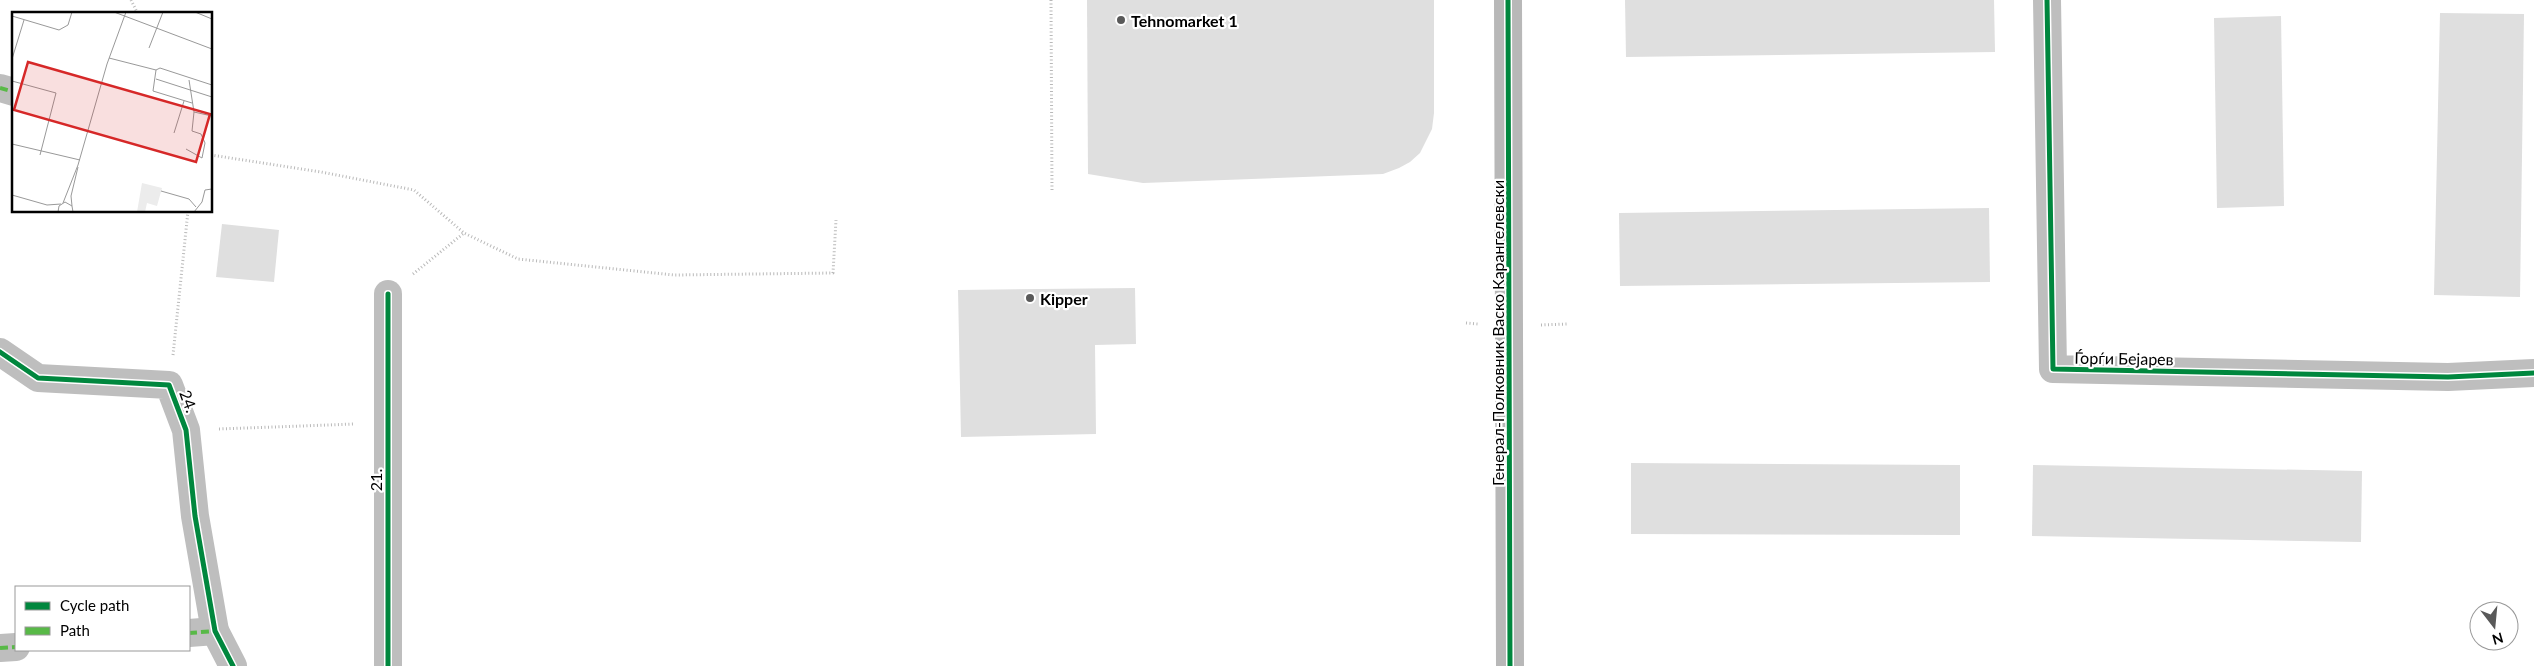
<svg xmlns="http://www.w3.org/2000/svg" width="2534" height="666" viewBox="0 0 2534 666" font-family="Lato,sans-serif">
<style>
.building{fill:#dfdfdf}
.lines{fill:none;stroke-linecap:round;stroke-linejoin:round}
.path{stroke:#b9b9b9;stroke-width:3;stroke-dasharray:1 2.5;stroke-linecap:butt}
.street{stroke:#bebebe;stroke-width:28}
.secondary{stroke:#b8b8b8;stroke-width:28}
.quiet{stroke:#58b947;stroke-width:4;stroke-dasharray:8 4;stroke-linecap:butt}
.cycleway-casing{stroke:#fff;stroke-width:8}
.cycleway{stroke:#00873e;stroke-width:5}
.poi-dot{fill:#595959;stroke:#fff;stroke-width:2}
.labels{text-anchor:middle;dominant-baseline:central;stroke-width:4.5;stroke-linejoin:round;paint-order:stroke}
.poi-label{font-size:16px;font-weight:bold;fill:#000;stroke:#fff;text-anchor:start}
.street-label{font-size:16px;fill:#000;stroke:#fff}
.inset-road{fill:none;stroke:#999;stroke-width:1}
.view{fill:#d62828;fill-opacity:0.15;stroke:#d62828;stroke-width:2.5}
.inset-edge{fill:none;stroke:#000;stroke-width:2.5}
</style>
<rect width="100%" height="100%" fill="#fff"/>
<g class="building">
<polygon points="1087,0 1434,0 1434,113 1432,129 1420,153 1410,162 1399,168 1383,174 1143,183 1088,174"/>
<polygon points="1625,0 1994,0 1995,52 1626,57"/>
<polygon points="2440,13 2524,14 2520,297 2434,295"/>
<polygon points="2281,16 2284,206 2217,208 2214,18"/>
<polygon points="1989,208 1990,282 1620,286 1619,213"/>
<polygon points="222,224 279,230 274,282 216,277"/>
<polygon points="1135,288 1136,344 1095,345 1096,434 961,437 958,290"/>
<polygon points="1631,463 1960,465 1960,535 1631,534"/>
<polygon points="2033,465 2362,471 2361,542 2032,536"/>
</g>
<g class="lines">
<g class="path">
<polyline points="131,0 138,14"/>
<polyline points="1051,0 1052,192"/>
<polyline points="211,155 321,172 414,190 464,233"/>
<polyline points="413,274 464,233 518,259 674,275 833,273 836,220"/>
<polyline points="1466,323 1478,324"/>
<polyline points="1541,325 1568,324"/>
<polyline points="173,355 188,211"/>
<polyline points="219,429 355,424"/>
</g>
<g class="street">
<polyline points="2047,0 2053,369 2448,377 2534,373"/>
<polyline points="0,88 14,92"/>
<polyline points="0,352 38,378 169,385 186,430 195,516 215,631 233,666"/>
<polyline points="189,633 215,631"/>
<polyline points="0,648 16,647"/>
<polyline points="388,666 388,294"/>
</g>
<polyline class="secondary" points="1508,0 1510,666"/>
<g class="quiet">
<polyline points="0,88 14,92"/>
<polyline points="189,633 215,631"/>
<polyline points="0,648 16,647"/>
</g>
<defs>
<g id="cycleway">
<polyline points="1508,0 1510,666"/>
<polyline points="2047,0 2053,369 2448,377 2534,373"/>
<polyline points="0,352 38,378 169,385 186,430 195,516 215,631 233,666"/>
<polyline points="388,666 388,294"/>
</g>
</defs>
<use href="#cycleway" class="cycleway-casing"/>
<use href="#cycleway" class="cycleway"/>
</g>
<g class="poi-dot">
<circle cx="1121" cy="20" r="5"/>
<circle cx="1030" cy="298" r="5"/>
</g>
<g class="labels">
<g class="poi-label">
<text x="1131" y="20">Tehnomarket 1</text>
<text x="1040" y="298">Kipper</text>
</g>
<g class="street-label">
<text transform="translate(1497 333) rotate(-90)">Генерал-Полковник Васко Карангелевски</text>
<text transform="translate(2124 358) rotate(1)">Ѓорѓи Бејарев</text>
<text transform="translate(189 401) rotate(70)">24.</text>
<text transform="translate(375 480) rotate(-90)">21.</text>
</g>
</g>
<g transform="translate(12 12)">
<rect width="200" height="200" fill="#fff"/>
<path d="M130,171L150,176L145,194L135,191L133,200H125Z" fill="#ececec"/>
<path class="inset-road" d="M102,0L200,37M183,0L200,7M0,4L47,18L56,13L60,0M137,36L151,0M97,46L144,58L148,56L200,73M0,47L12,8M144,58L141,79L180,91M144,67L200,85M0,69L44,81L28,143M182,100L200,104M162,121L172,89M0,132L68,148M174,137L190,146L193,131L189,122L180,119L182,100L177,68M149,179L177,187L184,195M0,183L35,193L49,192M51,191L66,153L95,52L114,0M60,194L59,184L66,155M46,200L47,194L53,190L60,194L61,200M182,200L190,190L193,178L200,177"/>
<path class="view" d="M16,50L198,102L184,150L2,98Z"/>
<rect width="200" height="200" class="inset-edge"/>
</g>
<rect x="15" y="586" width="175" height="65" fill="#ffffff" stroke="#999999"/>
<rect x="25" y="602" width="25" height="8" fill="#00873e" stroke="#999999"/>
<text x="60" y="611" font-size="15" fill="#000000">Cycle path</text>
<rect x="25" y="627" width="25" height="8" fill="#58b947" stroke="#999999"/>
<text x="60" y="636" font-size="15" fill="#000000">Path</text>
<g transform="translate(2494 626) rotate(164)"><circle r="24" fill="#ffffff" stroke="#999999"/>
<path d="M0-4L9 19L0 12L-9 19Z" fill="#595959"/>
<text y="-8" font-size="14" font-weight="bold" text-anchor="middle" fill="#000000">N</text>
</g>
</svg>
